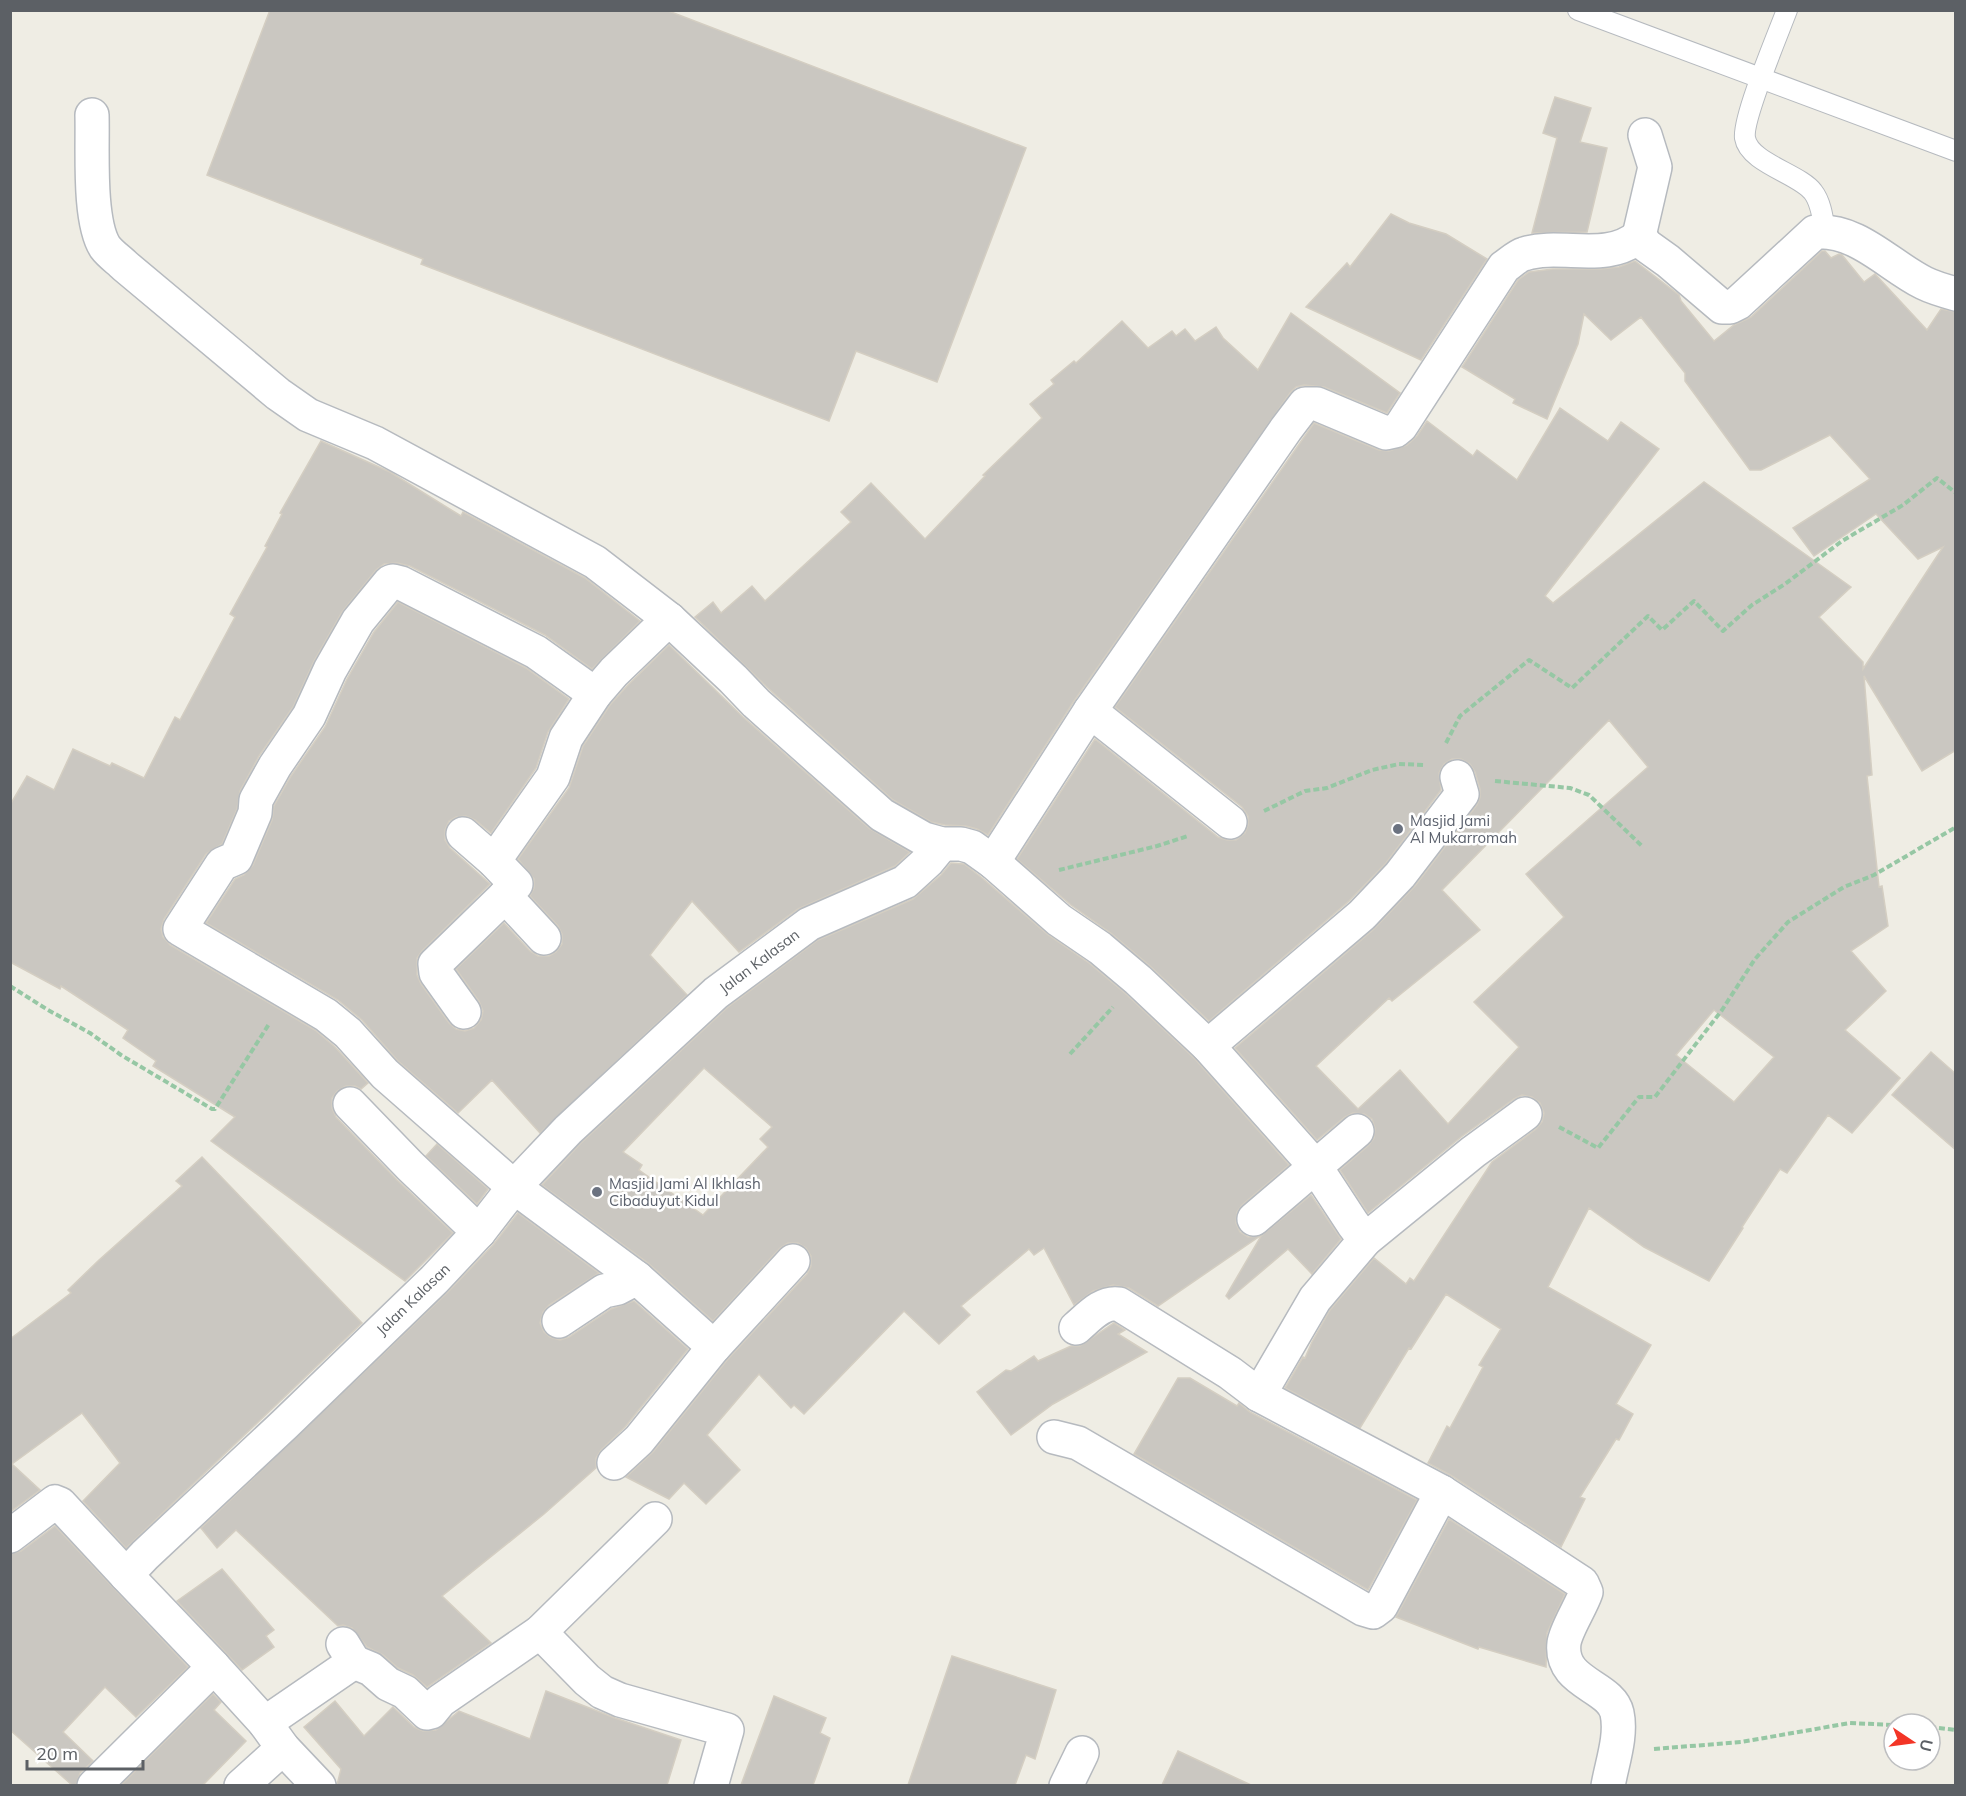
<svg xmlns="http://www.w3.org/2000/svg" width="1966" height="1796" viewBox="0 0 1966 1796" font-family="Mulish,sans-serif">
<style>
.building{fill:#cac7c1;stroke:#d4cec2;stroke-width:1.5;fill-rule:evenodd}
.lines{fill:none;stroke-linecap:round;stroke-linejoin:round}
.service-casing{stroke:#b6babf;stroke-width:22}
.minor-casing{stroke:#b6babf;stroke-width:36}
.path{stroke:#96c7a4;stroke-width:4;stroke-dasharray:6 3;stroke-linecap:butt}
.service{stroke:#fff;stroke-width:20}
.minor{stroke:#fff;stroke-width:33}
.worship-dot{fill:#6b7280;stroke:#fff;stroke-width:2}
.labels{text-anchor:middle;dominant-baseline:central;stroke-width:5;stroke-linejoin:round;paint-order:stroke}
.worship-label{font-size:15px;fill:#5b616d;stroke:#fff;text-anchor:start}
.street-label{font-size:15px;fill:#5c6065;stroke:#fff}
</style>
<rect width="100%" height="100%" fill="#efede4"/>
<g class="building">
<polygon points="270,10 666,10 1026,148 937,382 856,351 829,421 421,264 423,259 207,175"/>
<polygon points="1555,97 1591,108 1580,142 1607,148 1587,232 1532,233 1557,138 1543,133"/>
<polygon points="1391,214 1409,223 1446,234 1487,259 1421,360 1306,307 1347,263 1350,267"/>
<path d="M1822,251H1825L1831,258L1839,254L1842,255L1864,282L1875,274L1927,330L1941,309L1956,312V750L1922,771L1864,676L1872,775L1867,776L1879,887L1882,886L1888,926L1851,951L1886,991L1845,1030L1900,1078L1852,1133L1828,1115L1787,1173L1780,1169L1742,1227L1743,1228L1709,1281L1644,1247L1589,1208L1548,1287L1651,1345L1616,1404L1633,1414L1619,1440L1616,1439L1580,1497L1585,1499L1561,1547L1452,1476L1428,1463L1447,1426L1450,1428L1483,1367L1479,1365L1501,1329L1446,1294L1411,1349L1409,1348L1360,1428L1285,1388L1303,1357L1305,1358L1312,1342L1330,1310L1374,1258L1406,1284L1410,1278L1414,1281L1492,1162L1536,1129L1542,1122L1544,1113L1540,1103L1532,1097L1522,1095L1514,1099L1461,1137L1368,1213L1340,1170L1369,1145L1374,1138L1375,1128L1372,1119L1364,1114L1353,1113L1345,1117L1317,1140L1235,1048L1374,929L1415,886L1477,805L1480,797V789L1475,772L1470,764L1461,759H1452L1444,764L1439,773L1441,790L1386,863L1349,901L1209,1021L1150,966L1112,934L1071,905L1017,859L1095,739L1218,837L1227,840H1236L1245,833L1248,825V816L1242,807L1115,707L1314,423L1379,450L1389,451L1407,445L1417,436L1427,421L1473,456L1477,450L1517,480L1560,408L1608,441L1621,422L1659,449L1545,596L1553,603L1704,482L1851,587L1819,617L1863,662V669L1943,547L1918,559L1876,514L1814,556L1793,528L1870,479L1830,435L1761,470H1750L1685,381V373L1641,317L1611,340L1584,314L1578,344L1547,419L1513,403L1515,399L1462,367L1518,280L1529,272L1553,269H1601L1619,267L1635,261L1679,295L1681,301L1714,341L1734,325L1751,317ZM1609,720L1648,767L1526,874L1564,917L1474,1002L1519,1047L1448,1124L1400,1070L1358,1109L1316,1066L1389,998L1392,1001L1480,930L1442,890ZM1714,1010L1774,1057L1734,1102L1676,1055Z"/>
<polygon points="1291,313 1400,393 1387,413 1324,387 1304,385 1296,387 1290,393 1074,701 988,835 977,829 966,826 945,825 931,822 893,800 769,689 695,617 713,602 721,613 752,586 765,601 851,522 841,512 871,483 925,539 985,476 983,475 1042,418 1030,404 1054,384 1051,380 1074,361 1076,363 1122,321 1148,348 1172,331 1176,336 1185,329 1195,341 1216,327 1223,338 1258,370"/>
<polygon points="321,441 390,472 461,516 463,512 585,578 640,621 592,669 545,635 410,566 397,563 384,564 376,570 342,612 314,661 293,707 259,756 240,791 237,809 222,844 206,854 164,919 161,929 163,937 170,945 315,1030 335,1047 368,1083 361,1089 355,1086 346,1086 337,1091 332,1098 332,1108 336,1117 397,1180 453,1233 405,1281 211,1141 235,1117 153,1066 156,1061 123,1038 128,1030 61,986 60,989 10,962 10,805 27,776 54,790 73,749 110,766 112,763 144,778 175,717 180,720 235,617 230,614 267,547 265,546 282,514 280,513"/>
<polygon points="398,602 526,668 569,699 548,732 536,768 491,833 475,820 466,816 456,817 449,821 445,830 445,840 450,848 490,884 422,951 417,958 417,975 421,984 449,1023 456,1029 465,1031 474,1028 481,1020 483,1011 479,1001 456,969 504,923 530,951 538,956 549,956 556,952 562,944 562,934 558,926 530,896 534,888 534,879 518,859 569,788 583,746 610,705 628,685 669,645 743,717 870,829 910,852 895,866 798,909 739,952 692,901 650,955 687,995 540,1133 492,1080 458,1113 398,1061 362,1020 338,1000 206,923 235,879 244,875 253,865 272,820 274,806 291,776 325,727 347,679 374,632"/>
<path d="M951,863L964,864L981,877L1047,934L1089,963L1126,994L1195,1059L1289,1165L1242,1205L1237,1212L1236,1223L1240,1232L1248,1237L1260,1236L1158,1306L1129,1288L1113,1285L1093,1291L1074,1305L1044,1248L1034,1255L1029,1249L961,1306L970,1315L939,1344L904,1311L804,1414L794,1405L791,1408L759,1374L707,1435L740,1470L706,1504L684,1483L669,1499L626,1477L653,1452L728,1359L807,1274L811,1266V1256L806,1248L798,1243H788L780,1248L713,1321L648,1263L542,1185L581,1143L728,1007L818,940L913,899L941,875ZM704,1068L772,1127L760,1139L768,1147L703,1215L639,1170L642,1165L623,1152Z"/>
<polygon points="1931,1052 1956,1074 1956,1150 1892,1095"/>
<polygon points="437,1144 488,1189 477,1204 426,1156"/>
<polygon points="202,1157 362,1323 126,1548 83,1501 120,1463 82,1413 12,1464 40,1490 10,1512 10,1339 71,1293 68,1290 99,1260 182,1186 176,1181"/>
<polygon points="1311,1195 1341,1239 1312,1274 1288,1249 1229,1299 1226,1296 1261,1236"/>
<polygon points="518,1213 599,1273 549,1305 543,1312 540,1323 544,1332 550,1337 560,1340 569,1337 611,1309 634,1301 688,1349 625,1427 601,1450 596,1458 596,1468 544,1514 442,1596 491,1643 427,1687 413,1675 398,1668 383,1655 367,1647 352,1628 343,1625 338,1626 236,1530 217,1548 201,1528 447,1293 493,1245"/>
<polygon points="1114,1323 1125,1330 1118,1334 1147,1352 1053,1404 1011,1435 977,1392 1006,1370 1011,1371 1034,1356 1038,1361 1071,1346 1080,1346"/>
<polygon points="1178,1378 1190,1378 1237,1406 1239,1403 1250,1412 1417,1500 1368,1590 1134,1454"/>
<polygon points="1449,1519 1565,1594 1547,1633 1546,1667 1479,1647 1478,1649 1396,1617"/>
<polygon points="55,1526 188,1667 136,1717 105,1687 63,1732 93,1761 80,1773 76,1785 72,1785 10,1730 10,1554 21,1551"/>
<polygon points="222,1569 274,1630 266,1636 274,1647 242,1670 177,1601"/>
<polygon points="952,1656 1056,1690 1035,1759 1026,1755 1015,1785 908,1785"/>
<polygon points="546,1691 615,1718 681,1740 667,1785 337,1785 341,1769 304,1727 335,1701 364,1736 393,1707 414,1727 423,1731 436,1730 459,1711 530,1739"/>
<polygon points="213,1694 221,1702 214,1710 246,1741 203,1785 121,1785"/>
<polygon points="774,1696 826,1718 820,1733 830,1738 813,1785 741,1785"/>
<polygon points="1178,1751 1251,1785 1162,1785"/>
</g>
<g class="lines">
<defs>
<g id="service">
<polyline points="1578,10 1956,151"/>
<path d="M1787,10C1778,34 1742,119 1745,138C1749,163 1800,174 1813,192C1821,202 1823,219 1825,231"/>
</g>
<g id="minor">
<path d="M92,115C93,148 88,220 105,247C110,254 119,260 125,266L278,394L308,415L375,443L595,562L669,619L733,679L756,703L882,815L924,839L942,844H961L972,847L993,862L1059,920L1100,948L1138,980L1208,1046L1315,1166L1353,1224L1365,1240"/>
<polyline points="1639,236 1655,167 1645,135"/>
<polyline points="595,694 536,652 401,583 393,581 390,582 358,621 330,670 309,716 275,766 256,800 255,813 236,858 222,864 180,929 326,1015 348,1033 385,1074 514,1187 637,1278"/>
<polyline points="1090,711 1230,822"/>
<polyline points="463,834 494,861 516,884 505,896 544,938"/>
<polyline points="494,861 553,777 566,738 595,694 614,672 669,619"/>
<path d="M993,862L1090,711L1286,429L1305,404H1317L1386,433L1395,431L1401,426L1504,267C1510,263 1517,256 1524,254C1561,242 1607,264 1639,236L1647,246L1668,261L1722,307H1730L1738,303L1815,232C1858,229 1888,265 1924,283C1934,288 1945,291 1956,294"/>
<polyline points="464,1012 436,973 435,964 505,896"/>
<polyline points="1208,1046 1362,915 1400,875 1462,794 1457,777"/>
<polyline points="350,1104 410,1166 479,1232"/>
<polyline points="1254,1219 1357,1131"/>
<polyline points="559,1321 604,1291 618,1288 637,1278 714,1347"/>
<path d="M1076,1328C1088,1318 1102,1301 1119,1304L1230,1373L1259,1395L1442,1492L1582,1583L1586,1592C1581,1607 1566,1629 1564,1643C1559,1684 1611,1685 1617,1713C1622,1736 1612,1763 1608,1786"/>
<polyline points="1259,1395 1315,1299 1365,1240 1473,1152 1525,1114"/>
<polyline points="1054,1437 1078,1443 1363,1609 1373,1612 1381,1606 1442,1492"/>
<polyline points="614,1463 639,1440 714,1347 793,1261"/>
<polyline points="10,1536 55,1502 60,1504 126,1575"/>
<polyline points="540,1632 587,1680 602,1692 620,1700 727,1730 711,1786"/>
<polyline points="354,1662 371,1669 388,1684 405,1692 427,1713 431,1712 440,1701 540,1632 655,1519"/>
<polyline points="265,1723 354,1662 343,1644"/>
<polyline points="94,1786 214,1667"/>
<polyline points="241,1786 283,1748"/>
<polyline points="319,1786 283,1748 265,1723 214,1667 126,1575 145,1555 285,1424 434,1280 479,1232 514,1187 568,1130 716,993 809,924 905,882 928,861 942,844"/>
<polyline points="1066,1786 1082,1753"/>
</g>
</defs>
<use href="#service" class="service-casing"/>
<use href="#minor" class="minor-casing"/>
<g class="path">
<polyline points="1446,743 1460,716 1529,660 1572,688 1648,616 1662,630 1694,601 1723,631 1752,605 1785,584 1842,541 1903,505 1937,478 1956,493"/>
<polyline points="1495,781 1570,788 1589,795 1643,847"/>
<polyline points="1264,811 1305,791 1327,788 1372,770 1399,764 1424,765"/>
<polyline points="1059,870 1157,846 1188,836"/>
<polyline points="10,986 48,1010 90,1033 121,1055 212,1109 215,1109 269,1024"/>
<polyline points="1070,1054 1113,1007"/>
<polyline points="1559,1127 1598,1148 1639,1097 1655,1097 1722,1010 1755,959 1788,922 1844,887 1874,875 1956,827"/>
<polyline points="1930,1727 1956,1730"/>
<polyline points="1654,1749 1741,1742 1850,1723 1894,1725"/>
</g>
<use href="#service" class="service"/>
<use href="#minor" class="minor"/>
</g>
<g class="worship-dot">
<circle cx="1398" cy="829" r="6"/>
<circle cx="597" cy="1192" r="6"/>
</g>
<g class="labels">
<g class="worship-label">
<text x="1410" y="820">Masjid Jami<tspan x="1410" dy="17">Al Mukarromah</tspan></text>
<text x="609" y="1183">Masjid Jami Al Ikhlash<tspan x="609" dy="17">Cibaduyut Kidul</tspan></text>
</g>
<g class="street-label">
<text transform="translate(759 961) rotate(-37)">Jalan Kalasan</text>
<text transform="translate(413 1299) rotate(-44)">Jalan Kalasan</text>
</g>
</g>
<rect width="1966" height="1796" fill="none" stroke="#5c6065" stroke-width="24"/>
<g transform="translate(1912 1742) rotate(103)"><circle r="28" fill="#ffffff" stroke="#bebfc1" stroke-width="1.5"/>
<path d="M0-4.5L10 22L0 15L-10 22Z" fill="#f33526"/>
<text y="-9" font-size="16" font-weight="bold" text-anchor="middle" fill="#5c6065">U</text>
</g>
<path d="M27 1760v9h116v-9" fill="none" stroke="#5c6065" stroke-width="3"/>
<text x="36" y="1760" font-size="18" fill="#5c6065" stroke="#ffffff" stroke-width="4.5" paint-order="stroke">20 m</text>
</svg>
